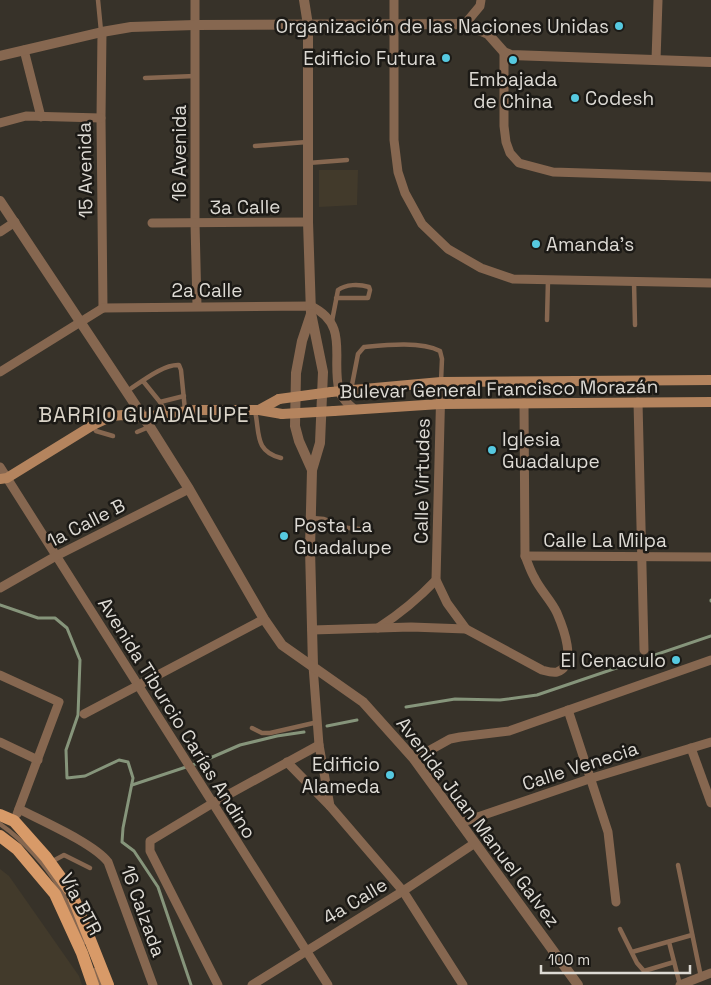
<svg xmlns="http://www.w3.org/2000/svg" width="711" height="985" viewBox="0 0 711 985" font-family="'Space Grotesk',sans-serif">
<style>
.built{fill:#423a2b}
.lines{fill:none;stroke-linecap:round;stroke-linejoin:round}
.stream{stroke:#86957b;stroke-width:3}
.service{stroke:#866750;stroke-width:4.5}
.minor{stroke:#866750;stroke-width:9}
.tertiary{stroke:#866750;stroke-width:10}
.secondary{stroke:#b4845e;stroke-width:10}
.primary{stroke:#d89a68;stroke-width:12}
.secondary-bridge{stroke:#b4845e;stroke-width:10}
.poi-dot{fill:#56c9e0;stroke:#1c1a16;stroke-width:2}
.labels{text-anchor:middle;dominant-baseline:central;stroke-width:5;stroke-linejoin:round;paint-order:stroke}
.poi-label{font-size:19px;fill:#dddad4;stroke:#1c1a16;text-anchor:end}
.street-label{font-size:19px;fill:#dddad4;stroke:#1c1a16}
.quarter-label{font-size:21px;letter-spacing:1px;fill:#dad4c8;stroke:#1c1a16}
</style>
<rect width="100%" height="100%" fill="#373229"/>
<g class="built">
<polygon points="319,170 358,170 357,205 319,207"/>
<polygon points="0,869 9,876 79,976 82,985 0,985"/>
</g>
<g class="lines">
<g class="stream">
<polyline points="711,600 711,601"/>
<polyline points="0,605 38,618 55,618 67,628 80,660 78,715 66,750 67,778 85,776 119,760 128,762 133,778 123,828 122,842 134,851 158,887 191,985"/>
<polyline points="406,707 455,699 500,700 537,695 711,636"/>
<polyline points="327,726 357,720"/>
<polyline points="132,785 201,762 240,745 277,736 304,732"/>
</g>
<g class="service">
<polyline points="98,0 101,31"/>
<polyline points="145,78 195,76"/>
<polyline points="255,146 307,142"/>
<polyline points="308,163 347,160"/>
<polyline points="634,282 635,325"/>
<polyline points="547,320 548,280"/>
<path d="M332,321L338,290C346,284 359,284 369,287L370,290L368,298H336"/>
<polyline points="143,381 160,402 166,413"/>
<path d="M351,390L358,354L364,347C385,345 421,341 440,351L442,359L441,381"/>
<path d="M127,391C140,383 163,364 179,365L181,370L185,410"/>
<polyline points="160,402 184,396"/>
<path d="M255,411C260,433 254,451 281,458"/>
<polyline points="93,425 96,431 113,436"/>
<polyline points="137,432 149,427"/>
<polyline points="312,518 324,519 348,528 360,529"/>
<polyline points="252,728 262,733 270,733 318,722"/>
<path d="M0,824C23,840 46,865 60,889C69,906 76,924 84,942"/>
<polyline points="51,862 64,855 90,868"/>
<polyline points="678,865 701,977"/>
<polyline points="620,929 637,963 644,971 674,962"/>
<polyline points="669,942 680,985"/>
<polyline points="632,952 692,935"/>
<polyline points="95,970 101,985"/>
</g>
<g class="minor">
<polyline points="195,0 195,223 197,306"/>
<polyline points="394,0 394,140 398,172 405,193 422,224 448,249 481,268 513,279 711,283"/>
<polyline points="465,24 480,6 481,0"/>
<polyline points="102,32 101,118 103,308"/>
<polyline points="24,50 41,117"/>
<polyline points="504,52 504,126 506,142 510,153 519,163 553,172 711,177"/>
<polyline points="656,60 658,0"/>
<polyline points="0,123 26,116 101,118"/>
<polyline points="152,223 308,222"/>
<polyline points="0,232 15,222"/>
<path d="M0,372L103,308L311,306C350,325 331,357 339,390C341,398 348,404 354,409"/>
<polyline points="441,382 436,580 447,603 466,629"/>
<polyline points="638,402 644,650"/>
<polyline points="0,467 328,985"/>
<polyline points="525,556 711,557"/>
<polyline points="0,588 56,556 189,489"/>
<path d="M378,628C401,613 418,599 436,580"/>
<path d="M312,630L411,627L466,629L542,670C546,671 552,673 557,672C578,665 563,627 557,613C551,600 540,590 534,577C530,570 528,563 525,556L524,403"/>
<polyline points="313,666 319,745 330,806 403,891 463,985"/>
<polyline points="0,675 59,702 17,814"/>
<polyline points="568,710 608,832 616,902"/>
<polyline points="84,714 264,619"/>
<polyline points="0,742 38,760"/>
<polyline points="691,748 711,803"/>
<polyline points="414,759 450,739 460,737 509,731 711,660"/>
<polyline points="287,762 330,806"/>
<path d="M19,809C42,821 93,843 108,862L153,985"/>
<polyline points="460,823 592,778 711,742"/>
<polyline points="218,985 150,851 150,841 213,803 319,745"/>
<polyline points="252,985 403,891 475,843"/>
<polyline points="680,985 711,973"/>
</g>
<g class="tertiary">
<polyline points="304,0 308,25 308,222 311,313 323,372 320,443 312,470 310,549 313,666"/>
<polyline points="0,56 102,32 131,27 195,25 465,24 488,34 504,52 511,55 711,62"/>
<polyline points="0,201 150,427 189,489 264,619 282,645 363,702 414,759 578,985"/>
<polyline points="311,314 302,341 296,373 295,426 299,441 312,470"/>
</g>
<g class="secondary">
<polyline points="331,392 441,382 711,380"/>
<polyline points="259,410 279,399"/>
<polyline points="334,411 440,404 711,402"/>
<polyline points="0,479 7,478 93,425 112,416 123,415 144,417 195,410 259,410 282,414"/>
</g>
<g class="primary">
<polyline points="0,815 14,821 46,857 71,892 108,985"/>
<polyline points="0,836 17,849 55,894 82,953 93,985"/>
</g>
<g class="secondary-bridge">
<polyline points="279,399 331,392"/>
<polyline points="282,414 334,411"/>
</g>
</g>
<g class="poi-dot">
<circle cx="619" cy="26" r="5"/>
<circle cx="446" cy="58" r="5"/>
<circle cx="513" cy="60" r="5"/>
<circle cx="575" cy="98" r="5"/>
<circle cx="536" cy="244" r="5"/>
<circle cx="492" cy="450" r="5"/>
<circle cx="284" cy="536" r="5"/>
<circle cx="676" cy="660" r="5"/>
<circle cx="390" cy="775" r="5"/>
</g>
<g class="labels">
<g class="poi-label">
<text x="609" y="26">Organización de las Naciones Unidas</text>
<text x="436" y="58">Edificio Futura</text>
<text x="513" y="79" text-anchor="middle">Embajada<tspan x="513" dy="22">de China</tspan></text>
<text x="585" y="98" text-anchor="start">Codesh</text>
<text x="546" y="244" text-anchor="start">Amanda's</text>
<text x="502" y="439" text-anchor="start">Iglesia<tspan x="502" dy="22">Guadalupe</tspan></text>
<text x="294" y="525" text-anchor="start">Posta La<tspan x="294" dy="22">Guadalupe</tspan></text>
<text x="666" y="660">El Cenaculo</text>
<text x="380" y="764">Edificio<tspan x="380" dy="22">Alameda</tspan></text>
</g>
<g class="street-label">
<text transform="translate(179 153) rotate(-90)">16 Avenida</text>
<text transform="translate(85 170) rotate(-91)">15 Avenida</text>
<text transform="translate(245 207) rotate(-1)">3a Calle</text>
<text x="207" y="290">2a Calle</text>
<text transform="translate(499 389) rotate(-1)">Bulevar General Francisco Morazán</text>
<text transform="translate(422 481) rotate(-89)">Calle Virtudes</text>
<text transform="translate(86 523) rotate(-27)">1a Calle B</text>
<text x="605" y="540">Calle La Milpa</text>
<text transform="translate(177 718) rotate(58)">Avenida Tiburcio Carías Andino</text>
<text transform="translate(580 766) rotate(-18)">Calle Venecia</text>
<text transform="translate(478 822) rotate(53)">Avenida Juan Manuel Galvez</text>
<text transform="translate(355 901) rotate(-31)">4a Calle</text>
<text transform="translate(81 904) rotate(62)">Vía BTR</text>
<text transform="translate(143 911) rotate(70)">16 Calzada</text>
</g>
<g class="quarter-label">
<text x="144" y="414">BARRIO GUADALUPE</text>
</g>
</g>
<path d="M541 965v8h149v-8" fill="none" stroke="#dddad4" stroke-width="2.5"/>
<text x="548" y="965" font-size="15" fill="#dddad4" stroke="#1c1a16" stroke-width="4" paint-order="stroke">100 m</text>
</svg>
